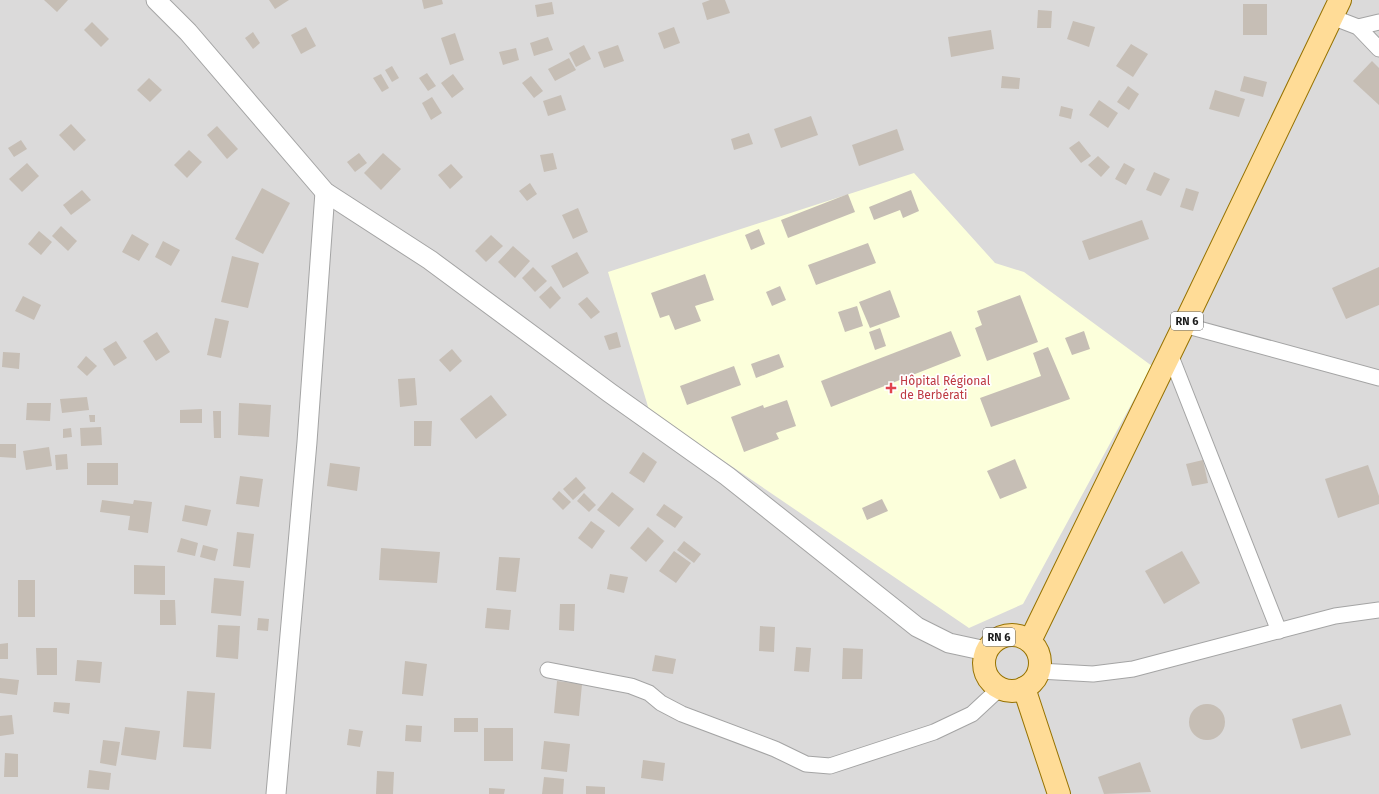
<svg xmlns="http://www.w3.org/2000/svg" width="1379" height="794" viewBox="0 0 1379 794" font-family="'Fira Sans',sans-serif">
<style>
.residential{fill:#dbdada}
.education{fill:#fcffdb}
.building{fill:#c6beb5}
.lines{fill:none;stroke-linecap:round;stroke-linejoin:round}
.minor-casing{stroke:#a4a4a4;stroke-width:17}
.tertiary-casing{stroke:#a4a4a4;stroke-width:21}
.primary-casing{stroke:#967200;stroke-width:24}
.minor{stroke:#fff;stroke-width:15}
.tertiary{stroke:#fff;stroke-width:19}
.primary{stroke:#ffdc97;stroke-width:22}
.health-dot{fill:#e0444e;stroke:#fff;stroke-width:1.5}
.labels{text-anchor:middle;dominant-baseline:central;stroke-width:3.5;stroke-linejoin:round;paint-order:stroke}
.shield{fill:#fff;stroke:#616161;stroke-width:1}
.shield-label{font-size:11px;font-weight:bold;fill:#1d1d1d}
.health-label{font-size:12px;fill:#be3a42;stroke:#fff;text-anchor:start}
</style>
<rect width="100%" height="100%" fill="#efece2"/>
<rect class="residential" x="0" y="0" width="1379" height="794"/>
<polygon class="education" points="914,173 995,263 1024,272 1152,366 1023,604 969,628 649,410 608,272"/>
<g class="building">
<polygon points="44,0 68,0 57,12"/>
<polygon points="269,0 289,0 275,9"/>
<polygon points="422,0 442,0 443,4 424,9"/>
<polygon points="710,0 725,0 730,13 707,20 702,3"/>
<polygon points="552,2 554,14 537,17 535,5"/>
<rect x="1243" y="4" width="24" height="31"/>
<polygon points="1038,10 1052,11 1051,28 1037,28"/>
<polygon points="1073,21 1095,27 1089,47 1067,39"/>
<polygon points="92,22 109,39 101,47 84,30"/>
<polygon points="306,27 316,46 301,54 291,35"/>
<polygon points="674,27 680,43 664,49 658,33"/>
<polygon points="991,30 994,49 951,57 948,37"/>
<polygon points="253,32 260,43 253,49 245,38"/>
<polygon points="455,33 464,60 450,65 441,38"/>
<polygon points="548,37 553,50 534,56 530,43"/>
<polygon points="1131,44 1148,54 1133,77 1116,66"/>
<polygon points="584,45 591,59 576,67 569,53"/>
<polygon points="618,45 624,61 604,68 598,52"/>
<polygon points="516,48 519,60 503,65 499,52"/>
<polygon points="569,58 576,70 555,81 548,69"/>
<polygon points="1372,61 1379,68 1379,105 1353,81"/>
<polygon points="392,66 399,78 392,82 385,70"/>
<polygon points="427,73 436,86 428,91 419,78"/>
<polygon points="381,74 389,88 382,92 373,78"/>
<polygon points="453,74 464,89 452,98 441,83"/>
<polygon points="531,76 543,91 534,98 522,83"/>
<polygon points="1002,76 1020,78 1019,89 1001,88"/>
<polygon points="1244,76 1267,82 1263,97 1240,91"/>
<polygon points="149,78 162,90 150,102 137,90"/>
<polygon points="1128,86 1139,94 1129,110 1117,102"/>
<polygon points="1215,90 1245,99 1239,117 1209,109"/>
<polygon points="561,95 566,110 548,116 543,101"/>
<polygon points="432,97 442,113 431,120 422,103"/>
<polygon points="1099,100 1118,113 1108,128 1089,115"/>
<polygon points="1061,106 1073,109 1071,119 1059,116"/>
<polygon points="811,116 818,135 781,148 774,129"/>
<polygon points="71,124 86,140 74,151 59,135"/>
<polygon points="217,126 238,149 227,159 207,135"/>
<polygon points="897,129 904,150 859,166 852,145"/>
<polygon points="749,133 753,144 734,150 731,139"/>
<polygon points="21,140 27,149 14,157 8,148"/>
<polygon points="1079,141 1091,156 1081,163 1069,148"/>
<polygon points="189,150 202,162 187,178 174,165"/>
<polygon points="359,153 367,163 355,172 347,162"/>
<polygon points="383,153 401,169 381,190 364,173"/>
<polygon points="553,153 557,169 544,172 540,155"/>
<polygon points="1098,156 1110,167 1101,177 1088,165"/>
<polygon points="27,163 39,176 22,192 9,179"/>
<polygon points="1124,163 1135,169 1126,185 1115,179"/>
<polygon points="451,164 463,177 450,189 438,175"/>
<polygon points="1154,172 1170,179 1161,196 1146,190"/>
<polygon points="530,183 537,194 527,201 519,191"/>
<polygon points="262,188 290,203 263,254 235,239"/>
<polygon points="1186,188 1199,192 1193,211 1180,207"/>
<polygon points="82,190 91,200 71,215 63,205"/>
<polygon points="911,190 919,211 903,218 900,210 874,220 869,207"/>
<polygon points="848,194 855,212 788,238 781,220"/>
<polygon points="578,208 588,232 573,239 562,215"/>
<polygon points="1142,220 1149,239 1089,260 1082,241"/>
<polygon points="61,226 77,241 68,251 52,236"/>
<polygon points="759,229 765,244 751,250 745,235"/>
<polygon points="39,231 52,242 41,255 28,244"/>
<polygon points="132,234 149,244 139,261 122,252"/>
<polygon points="491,235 503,246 486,262 475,251"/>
<polygon points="163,241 180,250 171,266 155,257"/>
<polygon points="868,243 876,263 816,285 808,265"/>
<polygon points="513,246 530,261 515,278 498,262"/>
<polygon points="577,252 589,273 563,288 551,266"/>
<polygon points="232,256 259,263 248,308 221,302"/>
<polygon points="533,267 547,281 535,292 522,278"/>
<polygon points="1379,267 1379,305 1346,319 1332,288"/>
<polygon points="705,274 714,300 695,306 701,321 675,330 669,315 660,318 651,293"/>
<polygon points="551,286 561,298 550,309 539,297"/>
<polygon points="780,286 786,300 772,306 766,292"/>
<polygon points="890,290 900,317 870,328 859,302"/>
<polygon points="1020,295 1038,342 987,361 975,328 982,325 977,311"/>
<polygon points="23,296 41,305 34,320 15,311"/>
<polygon points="587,297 600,312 591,319 578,304"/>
<polygon points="857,306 863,326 845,332 838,312"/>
<polygon points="215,318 229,321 221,358 207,355"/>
<polygon points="880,328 886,346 875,350 869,332"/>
<polygon points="951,331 961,356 831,407 821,381"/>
<polygon points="1084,331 1090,349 1072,355 1065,338"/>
<polygon points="157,332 170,352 156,361 143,341"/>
<polygon points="617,332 621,347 609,350 604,336"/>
<polygon points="116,341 127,358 114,366 103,349"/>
<polygon points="1048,347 1070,399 991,427 980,398 1041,376 1033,353"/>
<polygon points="452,349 462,361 450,372 439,360"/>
<polygon points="3,352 20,353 19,369 2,367"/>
<polygon points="779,354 784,367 756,378 751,364"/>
<polygon points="86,356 97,366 87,376 77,367"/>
<polygon points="734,366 741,385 687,405 680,386"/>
<polygon points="415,378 417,405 400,407 398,379"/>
<polygon points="491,395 507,415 476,439 460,419"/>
<polygon points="87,397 89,410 62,413 60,399"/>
<polygon points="787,400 796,426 776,433 779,439 744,452 731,417 763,405 764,408"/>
<polygon points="27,403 51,403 50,421 26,420"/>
<polygon points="239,403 271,405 269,437 238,435"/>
<polygon points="202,409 202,423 180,423 180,410"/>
<polygon points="213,411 221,411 221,438 214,438"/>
<polygon points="89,415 95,415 95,422 90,422"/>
<polygon points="414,421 432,421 431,446 414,446"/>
<polygon points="101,427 102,445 81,446 80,428"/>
<polygon points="71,428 72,437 63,438 63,429"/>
<polygon points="0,444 16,444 16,458 0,457"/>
<polygon points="49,447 52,466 26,470 23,451"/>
<polygon points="643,452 657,462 644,483 629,473"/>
<polygon points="67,454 68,469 56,470 55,455"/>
<polygon points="1015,459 1027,488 1000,499 987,471"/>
<polygon points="1203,460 1208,483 1192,486 1186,464"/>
<rect x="87" y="463" width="31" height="22"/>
<polygon points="330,463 360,467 357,491 327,486"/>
<polygon points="1368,465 1379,496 1379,504 1338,518 1325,479"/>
<polygon points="240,476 263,479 259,507 236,504"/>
<polygon points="576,477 586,488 573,500 563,489"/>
<polygon points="559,491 571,502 563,510 552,499"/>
<polygon points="612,492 634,509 619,527 597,510"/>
<polygon points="584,493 596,505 589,512 577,501"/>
<polygon points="882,499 888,511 867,520 862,508"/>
<polygon points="102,500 133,504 134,500 152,502 148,533 128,530 130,516 100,512"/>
<polygon points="664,504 683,517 675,528 656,515"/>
<polygon points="185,505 211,510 207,526 182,521"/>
<polygon points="591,521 605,531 592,549 578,538"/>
<polygon points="648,527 664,541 646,562 630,548"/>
<polygon points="237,532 254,534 250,568 233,566"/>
<polygon points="181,538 198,543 195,556 177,552"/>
<polygon points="684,541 701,554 694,563 677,550"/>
<polygon points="203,545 218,549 215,561 200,557"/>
<polygon points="381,548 440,552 437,583 379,580"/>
<polygon points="674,551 691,563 676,583 659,571"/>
<polygon points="1182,551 1200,583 1164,604 1145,571"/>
<polygon points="499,557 520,558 516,592 496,590"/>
<polygon points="134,565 165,566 165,595 134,594"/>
<polygon points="610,574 628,577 624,593 607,589"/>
<polygon points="214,578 244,581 241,616 211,613"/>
<rect x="18" y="580" width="17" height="37"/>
<polygon points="160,600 175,600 176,625 160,625"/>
<polygon points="560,604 575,604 574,631 559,630"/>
<polygon points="487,608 511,610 509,630 485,628"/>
<polygon points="258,618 269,619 268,631 257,630"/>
<polygon points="218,625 240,626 238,659 216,657"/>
<polygon points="760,626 775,627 774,652 759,651"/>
<polygon points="8,643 8,659 0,659 0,644"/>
<polygon points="796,647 811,648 809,672 794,671"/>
<polygon points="36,648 57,648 57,675 37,675"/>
<polygon points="843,648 863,649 862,679 842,679"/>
<polygon points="655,655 676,659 673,674 652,671"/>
<polygon points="77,660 102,662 100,683 75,681"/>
<polygon points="405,661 427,664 423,696 402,694"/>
<polygon points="0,678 19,680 17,695 0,693"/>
<polygon points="557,681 582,684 579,716 554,713"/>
<polygon points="187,691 215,693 211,749 183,747"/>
<polygon points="54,702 70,703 69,714 53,712"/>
<circle cx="1207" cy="722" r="18"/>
<polygon points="1341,704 1351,735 1301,749 1292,719"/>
<polygon points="12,715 14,734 0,736 0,716"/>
<rect x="454" y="718" width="24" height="14"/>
<polygon points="406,725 422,726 421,742 405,741"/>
<polygon points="125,727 160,731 156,760 121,755"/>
<rect x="484" y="728" width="29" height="33"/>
<polygon points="349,729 363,731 360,747 347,745"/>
<polygon points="103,740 120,742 116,766 100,763"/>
<polygon points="544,741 570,744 567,772 541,769"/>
<polygon points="5,753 18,754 18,777 4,777"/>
<polygon points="643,760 665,763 663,781 641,778"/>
<polygon points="1140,762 1151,792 1104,794 1098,777"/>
<polygon points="89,770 111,773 109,790 87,788"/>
<polygon points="377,771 394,772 393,794 376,794"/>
<polygon points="544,777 564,779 563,794 542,794"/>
<polygon points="586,786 605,787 605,794 586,794"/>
<polygon points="489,788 505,789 504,794 489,794"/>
</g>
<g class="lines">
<defs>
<g id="minor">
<polyline points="1332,17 1358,27 1379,49"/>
<polyline points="1358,27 1379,22"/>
<polyline points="1184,325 1379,378"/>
<polyline points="1170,354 1279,631"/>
<polyline points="548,670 631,686 649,693 661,703 682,714 775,749 806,764 830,766 934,732 972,714 1000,688"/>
<polyline points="1039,671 1093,674 1133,669 1335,616 1379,610"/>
</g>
<g id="tertiary">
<polyline points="156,0 188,32 325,192 430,260 610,393 727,476 917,627 949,643 986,651"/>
<polyline points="276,794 307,442 325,192"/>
</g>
<g id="primary">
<circle cx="1012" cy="663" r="28"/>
<polyline points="1030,641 1184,325 1340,0"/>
<polyline points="1024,688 1059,794"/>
</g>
</defs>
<use href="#minor" class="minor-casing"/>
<use href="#tertiary" class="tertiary-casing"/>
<use href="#primary" class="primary-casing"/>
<use href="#minor" class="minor"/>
<use href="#tertiary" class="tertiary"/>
<use href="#primary" class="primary"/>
</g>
<path class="health-dot" d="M889 382h4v4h4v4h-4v4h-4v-4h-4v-4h4z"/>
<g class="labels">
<g class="shield">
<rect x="1171" y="312" width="32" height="18" rx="3"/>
<rect x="983" y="628" width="32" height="18" rx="3"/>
</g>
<g class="shield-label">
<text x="1187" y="321">RN 6</text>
<text x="999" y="637">RN 6</text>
</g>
<g class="health-label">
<text x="900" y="381">Hôpital Régional<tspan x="900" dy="14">de Berbérati</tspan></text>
</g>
</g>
</svg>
